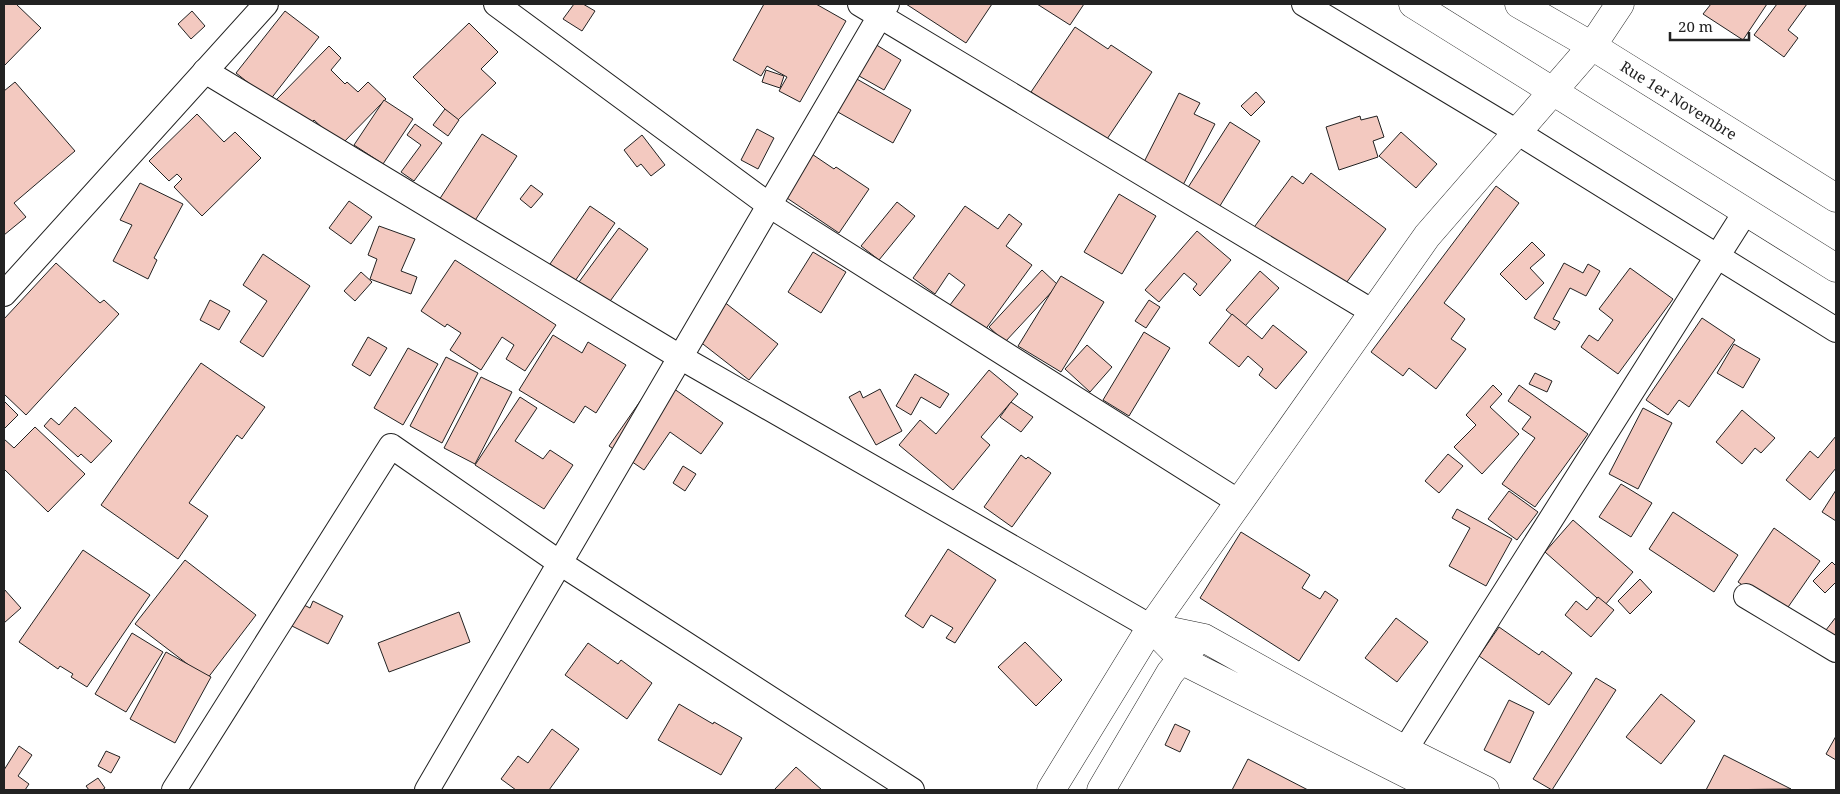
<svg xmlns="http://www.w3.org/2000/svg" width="1840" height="794" viewBox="0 0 1840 794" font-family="'Noto Serif',serif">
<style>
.building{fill:#f3c9c0;stroke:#222}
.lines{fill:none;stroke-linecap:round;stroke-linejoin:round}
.street-casing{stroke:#222;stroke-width:26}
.secondary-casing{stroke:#222;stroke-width:29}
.primary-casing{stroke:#222;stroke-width:29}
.street{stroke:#fff;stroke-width:24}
.secondary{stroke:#fff;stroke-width:28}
.primary{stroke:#fff;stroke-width:28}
.labels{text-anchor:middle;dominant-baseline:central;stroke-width:4;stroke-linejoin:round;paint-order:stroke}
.street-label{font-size:15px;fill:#222;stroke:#fff}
</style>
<rect width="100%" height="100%" fill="#fff"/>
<g class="building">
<polygon points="4,4 16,4 41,28 4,66"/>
<polygon points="574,4 583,4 595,11 582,31 563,19"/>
<polygon points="764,4 816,4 846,21 800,102 779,91 787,77 767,66 761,76 733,60"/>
<polygon points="906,4 992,4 966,43"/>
<polygon points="1037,4 1084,4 1070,25"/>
<polygon points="1711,4 1767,4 1743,40 1703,14"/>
<polygon points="1777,4 1807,4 1788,30 1798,38 1784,57 1754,35"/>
<polygon points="192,11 205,26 191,39 178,24"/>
<polygon points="285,11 319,37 270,100 236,73"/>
<polygon points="469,23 498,52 481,69 496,83 457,121 413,77"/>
<polygon points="1075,27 1108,49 1111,45 1152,72 1105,142 1031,92"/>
<polygon points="870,41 901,60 884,90 852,72"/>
<polygon points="329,46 341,58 331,70 345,84 347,82 358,92 368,82 386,99 341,145 314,120 306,128 276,100"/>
<polygon points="766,70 784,76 780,88 762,82"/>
<polygon points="855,78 911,110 893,143 836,111"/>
<polygon points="15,82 75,151 14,203 26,217 4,235 4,91"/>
<polygon points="1256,92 1265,102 1251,116 1241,106"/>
<polygon points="1179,93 1200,103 1194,114 1215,124 1183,185 1143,164"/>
<polygon points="384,100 413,119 383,164 354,145"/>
<polygon points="445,109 459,120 448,136 433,125"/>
<polygon points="197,114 224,142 235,132 261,158 202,216 174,187 182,179 177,174 169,181 149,161"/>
<polygon points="1360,116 1361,120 1377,116 1384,137 1373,141 1378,157 1339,170 1326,127"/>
<polygon points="1230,122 1260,141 1218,209 1187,189"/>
<polygon points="415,124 442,143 414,181 401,172 421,145 407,135"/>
<polygon points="757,129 774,138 758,169 741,160"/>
<polygon points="1401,132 1437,164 1416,188 1379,156"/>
<polygon points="482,134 517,156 474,222 439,200"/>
<polygon points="642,135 665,165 651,176 641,164 637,167 624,150"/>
<polygon points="803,148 834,169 836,167 869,189 839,233 775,190"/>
<polygon points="1311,173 1386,229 1338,294 1252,230 1292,176 1303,184"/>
<polygon points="140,183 183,204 154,258 157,260 148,279 113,261 132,225 120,220"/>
<polygon points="531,185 543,194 531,208 520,199"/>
<polygon points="1496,186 1519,203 1444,303 1465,319 1451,339 1466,349 1436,389 1409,368 1403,376 1371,352"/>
<polygon points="1119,194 1156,216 1122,274 1084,252"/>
<polygon points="349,201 372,217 351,244 329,228"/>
<polygon points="897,202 915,216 879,260 861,246"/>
<polygon points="590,206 615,223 575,281 550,264"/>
<polygon points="965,206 998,229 1009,214 1022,224 1006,246 1032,265 985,330 950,305 965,285 949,273 935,294 913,278"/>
<polygon points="379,226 415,239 401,271 417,277 411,294 370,279 377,259 368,255"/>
<polygon points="619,228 648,249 608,304 579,282"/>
<polygon points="1197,231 1231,260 1200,296 1193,289 1197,284 1184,273 1159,302 1145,290"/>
<polygon points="1532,242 1545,255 1530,268 1544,283 1526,300 1500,274"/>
<polygon points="813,252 846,272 821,313 788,292"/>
<polygon points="263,254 310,286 263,357 240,342 267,301 243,285"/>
<polygon points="455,260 556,325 525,371 506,359 514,345 502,337 481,370 450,350 461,333 447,324 445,327 421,311"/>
<polygon points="56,263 100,303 104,300 119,314 26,415 4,394 4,319"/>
<polygon points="1564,263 1583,273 1588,264 1600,271 1586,296 1570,288 1553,319 1560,322 1555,330 1534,318"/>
<polygon points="1630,268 1673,299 1618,374 1581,347 1589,335 1598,341 1613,320 1599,309"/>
<polygon points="1042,270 1058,285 1005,342 989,327"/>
<polygon points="1260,271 1279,288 1245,326 1226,310"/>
<polygon points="361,272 372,282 355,301 344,291"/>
<polygon points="1061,276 1104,302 1061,372 1018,346"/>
<polygon points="714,294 778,344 749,380 685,330"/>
<polygon points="210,300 230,311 219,330 200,320"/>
<polygon points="1149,300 1160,307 1146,328 1135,321"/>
<polygon points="1232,314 1262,339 1273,325 1307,352 1276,389 1259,375 1263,369 1248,356 1239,367 1209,343"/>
<polygon points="1702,318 1735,340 1689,407 1679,400 1668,415 1646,400"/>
<polygon points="1144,332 1170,348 1129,416 1103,400"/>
<polygon points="553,335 582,353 588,342 626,365 596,413 585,406 574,423 519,390"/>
<polygon points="368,337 387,348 370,376 352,365"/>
<polygon points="1734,344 1760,359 1743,388 1717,373"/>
<polygon points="1087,345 1112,367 1090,392 1065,369"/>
<polygon points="408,348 438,364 403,425 374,408"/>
<polygon points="446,357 478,373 442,443 410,426"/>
<polygon points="201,363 265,407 242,439 237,435 189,503 208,516 178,559 101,505"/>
<polygon points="989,370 1018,394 981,437 990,445 953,490 899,445 920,420 936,434"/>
<polygon points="1535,373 1552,381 1547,392 1529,384"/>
<polygon points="915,374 949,394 940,408 921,397 911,415 896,406"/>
<polygon points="481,377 512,392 475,464 444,448"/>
<polygon points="657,377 723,423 701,454 670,432 644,470 609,446"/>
<polygon points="1493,385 1502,394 1490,407 1519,434 1482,474 1454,447 1476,425 1466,415"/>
<polygon points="1519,385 1588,434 1535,507 1502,484 1535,438 1522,429 1531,417 1508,401"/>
<polygon points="880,389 902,431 876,445 849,397 860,391 863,398"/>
<polygon points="520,397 537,408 515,441 543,459 550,450 573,465 544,509 475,465"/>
<polygon points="4,401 18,415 4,429"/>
<polygon points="1011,402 1033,417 1021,432 1000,417"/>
<polygon points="75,407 112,441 91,463 81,454 78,457 44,426 51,418 59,425"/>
<polygon points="1643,408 1672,423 1638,489 1609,474"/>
<polygon points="1742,410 1775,438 1761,453 1755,448 1742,464 1716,442"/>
<polygon points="35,427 85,474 48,512 4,469 4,439 14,448"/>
<polygon points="1836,436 1836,468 1810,500 1786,480 1810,451 1818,458"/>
<polygon points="1448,454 1463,466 1439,493 1425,481"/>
<polygon points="1021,455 1026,459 1028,457 1051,473 1012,527 984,507"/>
<polygon points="683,466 696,474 685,491 673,483"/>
<polygon points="1621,484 1652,503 1631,537 1599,517"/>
<polygon points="1836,490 1836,521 1822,512"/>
<polygon points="1509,491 1538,512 1517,540 1488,519"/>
<polygon points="1457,509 1512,539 1486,586 1449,566 1470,528 1452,518"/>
<polygon points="1673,512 1738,555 1714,592 1649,549"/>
<polygon points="1573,520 1633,572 1605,605 1545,552"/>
<polygon points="1774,528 1820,561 1784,613 1738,582"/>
<polygon points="1241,532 1310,575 1302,588 1320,599 1325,591 1338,600 1299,661 1200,598"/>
<polygon points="948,549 996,580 955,643 946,638 953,628 931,615 923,628 905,616"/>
<polygon points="83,550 150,595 87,687 71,677 73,674 60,666 58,669 19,642"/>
<polygon points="185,560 256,615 207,679 135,624"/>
<polygon points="1832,562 1836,566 1836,582 1825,593 1813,581"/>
<polygon points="1640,579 1652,592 1630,614 1618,601"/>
<polygon points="4,589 21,608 4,623"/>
<polygon points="1598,597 1614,610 1591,637 1565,615 1576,601 1587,610"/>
<polygon points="294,600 310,608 313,601 343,616 328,644 282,621"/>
<polygon points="459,612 470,642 389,672 378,643"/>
<polygon points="1836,617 1836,639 1826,630"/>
<polygon points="1396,618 1428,642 1397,682 1365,658"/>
<polygon points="1499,627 1539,655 1542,651 1572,673 1549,705 1479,656"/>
<polygon points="132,633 163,652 126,712 95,694"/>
<polygon points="1025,642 1062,680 1036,706 998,667"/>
<polygon points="588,643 618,664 621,660 652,683 627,719 565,675"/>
<polygon points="166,652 211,677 175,743 130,719"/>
<polygon points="1596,678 1616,690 1552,790 1533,779"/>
<polygon points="1661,694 1695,721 1661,764 1626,737"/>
<polygon points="1509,700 1534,712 1510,763 1484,750"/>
<polygon points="679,704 713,724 714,722 742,738 721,775 658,740"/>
<polygon points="1175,724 1190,731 1180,752 1165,745"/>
<polygon points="552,729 579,749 549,790 516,790 501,779 518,756 528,763"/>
<polygon points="1836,736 1836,760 1826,754"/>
<polygon points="19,746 32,755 18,776 29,784 25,790 4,790 4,770"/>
<polygon points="106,751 120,757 111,773 98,766"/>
<polygon points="1724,755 1791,789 1706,790"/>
<polygon points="1248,759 1308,790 1232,790"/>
<polygon points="796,767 822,790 774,790"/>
<polygon points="98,778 105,788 102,790 89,790 86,786"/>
</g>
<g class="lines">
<defs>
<g id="street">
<polyline points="496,4 769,205 1239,502"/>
<polyline points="860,4 1373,312"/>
<polyline points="1304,4 1517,132 1836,330"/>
<polyline points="205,71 680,357 1151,627"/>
<polyline points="4,294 266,4"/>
<polyline points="1746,596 1836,650"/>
<polyline points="1405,750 1746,211"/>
<polyline points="174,790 391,446 560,563 912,790"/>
<polyline points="427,790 887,4"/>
</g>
<g id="secondary">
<polyline points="1051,790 1151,627 1427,236 1592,46 1620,4"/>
<polyline points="1101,790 1170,673 1194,644"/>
<polyline points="1439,790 1185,662 1151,627 1204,638 1405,750 1485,790"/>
</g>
<g id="primary">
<polyline points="1413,4 1836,268"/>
<polyline points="1519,4 1592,46 1836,198"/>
</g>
</defs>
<use href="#street" class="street-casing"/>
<use href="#secondary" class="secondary-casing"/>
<use href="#primary" class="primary-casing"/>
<use href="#street" class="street"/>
<use href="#secondary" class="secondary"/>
<use href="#primary" class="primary"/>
</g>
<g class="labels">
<g class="street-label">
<text transform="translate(1679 100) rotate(32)">Rue 1er Novembre</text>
</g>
</g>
<rect width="1840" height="794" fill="none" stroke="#222222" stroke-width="10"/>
<path d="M1670 32v8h79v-8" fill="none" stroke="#222222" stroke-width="2.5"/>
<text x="1678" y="32" font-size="15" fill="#222222" stroke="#ffffff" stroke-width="4" paint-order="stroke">20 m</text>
</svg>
